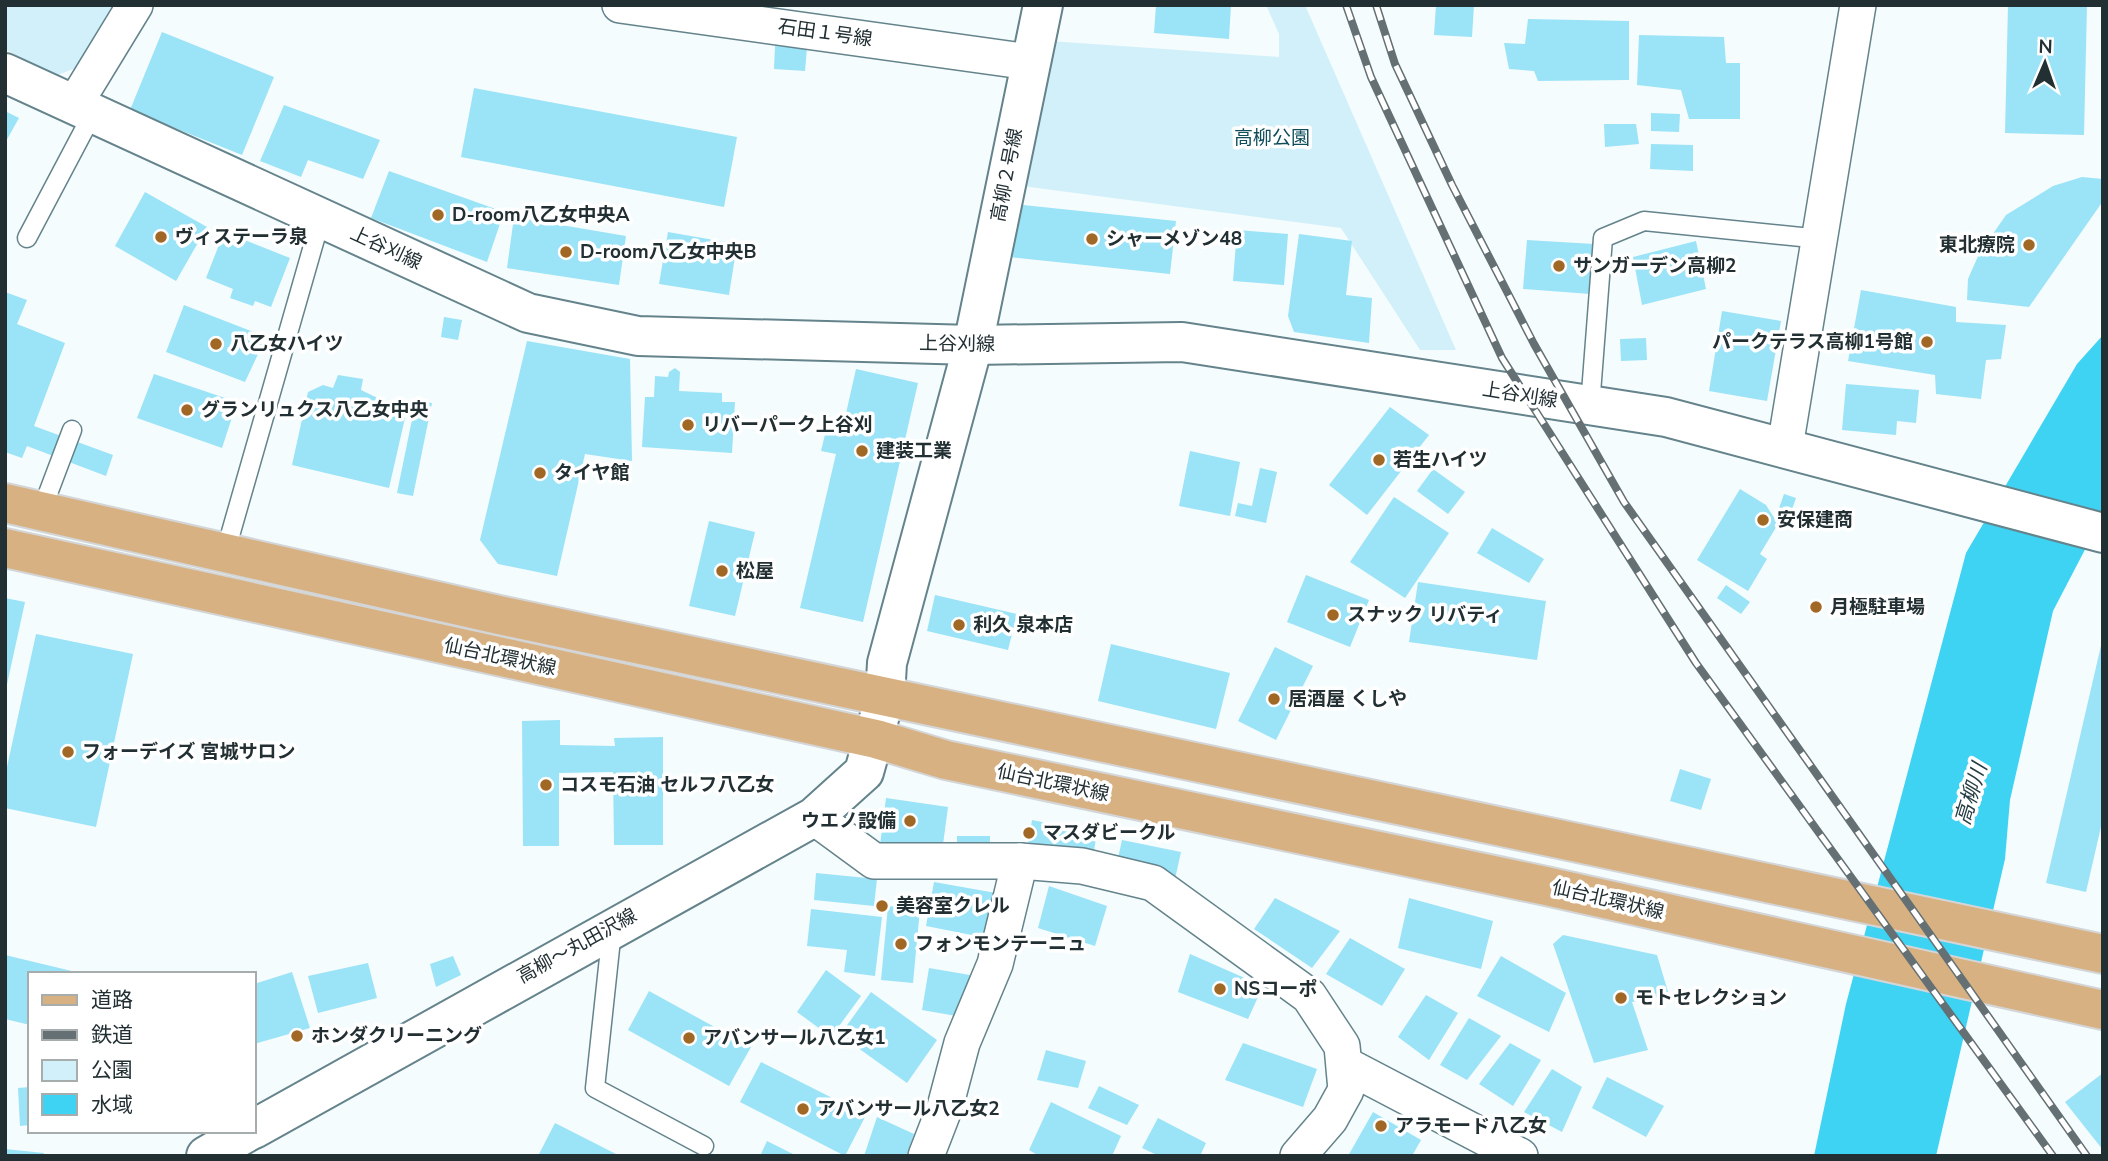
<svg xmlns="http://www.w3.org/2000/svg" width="2108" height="1161" viewBox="0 0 2108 1161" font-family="'Nunito Sans','Noto Sans JP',sans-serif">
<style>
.green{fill:#d2f0f9}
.water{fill:#3ed2f3}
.building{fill:#9be3f7}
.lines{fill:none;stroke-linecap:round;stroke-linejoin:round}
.service-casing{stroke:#64838b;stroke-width:21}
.minor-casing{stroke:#64838b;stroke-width:38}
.tertiary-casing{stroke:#64838b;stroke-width:42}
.primary-casing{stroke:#d3d5d6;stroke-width:42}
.service{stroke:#fff;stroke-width:18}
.minor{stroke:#fff;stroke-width:35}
.tertiary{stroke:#fff;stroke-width:38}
.primary{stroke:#d8b182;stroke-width:38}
.rail-casing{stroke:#647073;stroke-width:8}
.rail{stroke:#fff;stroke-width:5;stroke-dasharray:16;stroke-linecap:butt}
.poi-dot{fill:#a06824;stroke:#fff;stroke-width:2.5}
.labels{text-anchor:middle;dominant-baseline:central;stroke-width:7;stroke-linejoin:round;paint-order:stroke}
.street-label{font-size:19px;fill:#222f33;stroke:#fff}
.park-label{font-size:19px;fill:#0f4d5b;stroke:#fff}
.poi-label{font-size:19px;font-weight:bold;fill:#222f33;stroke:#fff;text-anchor:start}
.water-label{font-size:21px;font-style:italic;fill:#253d43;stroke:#fff}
</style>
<rect width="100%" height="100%" fill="#f5fcfe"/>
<g class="green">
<polygon points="5,5 118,5 84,65 55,76 5,49"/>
<polygon points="1266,5 1305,5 1456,350 1420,350 1341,228 1022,186 1050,41 1279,57 1279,34"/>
</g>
<polygon class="water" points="2103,335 2103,515 2053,611 2010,800 2005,859 1936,1156 1814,1156 1846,1004 1966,553 2077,364"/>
<g class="building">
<polygon points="1156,5 1231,5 1229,39 1154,33"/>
<polygon points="1436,5 1474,5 1472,37 1434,35"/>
<polygon points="2008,5 2087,5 2084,135 2005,133"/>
<polygon points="1528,19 1629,21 1629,80 1538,81 1534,71 1509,69 1504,43 1525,44"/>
<polygon points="162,32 274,77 242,155 130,110"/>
<polygon points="1639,35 1724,37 1726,63 1740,63 1740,119 1689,119 1681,90 1637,85"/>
<polygon points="775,46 807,48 805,71 774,69"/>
<polygon points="474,88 737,137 724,207 461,157"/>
<polygon points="284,105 380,140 363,179 308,160 301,177 260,161"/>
<polygon points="5,111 19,118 5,143"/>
<polygon points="1651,113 1680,114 1679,132 1651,131"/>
<polygon points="1604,124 1636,124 1639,144 1605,147"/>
<polygon points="1651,144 1693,145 1693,171 1650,169"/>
<polygon points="389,171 504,212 487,262 371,218"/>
<polygon points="2082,177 2103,179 2103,201 2029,307 1967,300 1968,279 1979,254 2006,215 2053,186"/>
<polygon points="145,192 207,227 176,281 115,246"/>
<polygon points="1014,204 1176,221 1170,274 1009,257"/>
<polygon points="514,217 626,236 619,285 507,268"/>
<polygon points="1237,230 1288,234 1284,285 1233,281"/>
<polygon points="224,232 290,258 271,307 255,301 253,306 230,298 233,289 206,278"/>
<polygon points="668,232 737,244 729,295 659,284"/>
<polygon points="1299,234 1352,241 1346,295 1372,298 1369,343 1294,332 1288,316"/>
<polygon points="1527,240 1594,244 1590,294 1523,289"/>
<polygon points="1696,241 1706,289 1642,305 1633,257"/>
<polygon points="1861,290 1956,307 1956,322 2006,325 2001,359 1986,360 1981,399 1936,394 1935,375 1848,361"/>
<polygon points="5,292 27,300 17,324 65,343 34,426 113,455 106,476 27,446 22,458 5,452"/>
<polygon points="184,305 266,337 245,382 166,352"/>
<polygon points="1722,311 1781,321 1767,401 1709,391"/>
<polygon points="444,317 462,320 458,340 441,337"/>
<polygon points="1646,338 1647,360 1621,361 1620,339"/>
<polygon points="527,341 630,359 632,461 585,454 557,576 498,564 480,540"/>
<polygon points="675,368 680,372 679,391 722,393 722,402 735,402 732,453 642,447 645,397 654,397 655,376 668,377 669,372"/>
<polygon points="856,369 918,383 863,622 800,608 836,454 821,451 829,418 844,422"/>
<polygon points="154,374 237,402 222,448 137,418"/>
<polygon points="338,375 363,379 361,390 386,402 405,418 389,488 292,465 308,392 323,385 333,388"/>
<polygon points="1846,384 1919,390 1916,423 1897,421 1896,435 1842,430"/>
<polygon points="416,400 432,403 413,496 397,493"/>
<polygon points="1390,407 1429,435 1367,515 1329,485"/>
<polygon points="1190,451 1240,462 1230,516 1179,506"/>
<polygon points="1260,468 1277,472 1266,523 1235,516 1238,503 1252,506"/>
<polygon points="1433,469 1465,492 1448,514 1417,491"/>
<polygon points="1740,489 1766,505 1778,524 1760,554 1767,559 1748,591 1697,560"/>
<polygon points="1784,494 1796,498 1789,518 1777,514"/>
<polygon points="1394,497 1449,533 1405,598 1350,562"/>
<polygon points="709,521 755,532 735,616 689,606"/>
<polygon points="1492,528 1544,559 1529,583 1477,553"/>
<polygon points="1306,575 1369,600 1350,647 1287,622"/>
<polygon points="1418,582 1546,601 1537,660 1409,642"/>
<polygon points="1726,585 1750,602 1741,614 1717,598"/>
<polygon points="935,595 1017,614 1008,650 927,631"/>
<polygon points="5,598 25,602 6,689 5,689"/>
<polygon points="36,634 133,654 96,827 5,808 5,776"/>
<polygon points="2103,637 2103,818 2086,892 2046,883"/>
<polygon points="1111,644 1230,673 1216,729 1098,701"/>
<polygon points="1275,647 1313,666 1276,740 1238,721"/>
<polygon points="560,720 560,745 615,746 614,738 663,737 663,845 614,845 613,772 559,773 559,846 523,846 522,721"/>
<polygon points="1680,769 1711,779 1701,810 1670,801"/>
<polygon points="886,798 948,807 942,852 880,845"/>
<polygon points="1032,820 1097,833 1092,862 1027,850"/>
<rect x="957" y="836" width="33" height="19"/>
<polygon points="1122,840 1181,852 1175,879 1116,867"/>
<polygon points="816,873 877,879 874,906 814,900"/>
<polygon points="934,882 996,893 987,938 926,926"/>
<polygon points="1049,886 1107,906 1095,946 1038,928"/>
<polygon points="1275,898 1340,931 1312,968 1254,929"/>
<polygon points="1409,898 1493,921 1481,969 1398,948"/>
<polygon points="888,906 920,909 913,983 881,980"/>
<polygon points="811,909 882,917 875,976 844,972 847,950 807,946"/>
<polygon points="1563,935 1657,955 1669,995 1632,1002 1648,1050 1594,1063 1553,944"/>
<polygon points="1350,938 1405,969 1382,1006 1326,974"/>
<polygon points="1190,954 1263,986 1248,1019 1178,992"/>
<polygon points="5,955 80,973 80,974 30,974 30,1025 5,1019"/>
<polygon points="453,956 461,975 436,987 430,964"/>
<polygon points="1501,956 1566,993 1549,1032 1477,996"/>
<polygon points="368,963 377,998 318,1013 308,976"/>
<polygon points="929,968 970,975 962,1017 922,1010"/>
<polygon points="826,970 861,996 831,1037 797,1012"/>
<polygon points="292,972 310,1028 254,1044 254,984"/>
<polygon points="649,991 751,1047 729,1086 628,1030"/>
<polygon points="871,992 937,1040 907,1083 840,1035"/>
<polygon points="1426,995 1458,1013 1429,1060 1398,1037"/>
<polygon points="1469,1018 1501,1036 1467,1080 1440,1065"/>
<polygon points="1243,1043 1317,1069 1303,1107 1225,1080"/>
<polygon points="1510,1043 1541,1060 1513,1106 1479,1084"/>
<polygon points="1046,1050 1086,1061 1078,1088 1037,1080"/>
<polygon points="761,1062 866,1115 845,1156 740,1102"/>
<polygon points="1552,1069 1582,1087 1562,1132 1524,1112"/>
<polygon points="2103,1073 2103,1150 2065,1102"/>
<polygon points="1607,1077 1664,1106 1646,1137 1592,1108"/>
<polygon points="1099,1086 1139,1105 1127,1125 1088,1108"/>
<polygon points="30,1087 30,1125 20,1126 18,1088"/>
<polygon points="1051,1102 1121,1136 1112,1156 1039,1156 1029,1150"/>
<polygon points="1373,1112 1421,1140 1412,1156 1348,1156"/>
<polygon points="877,1117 914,1134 906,1156 864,1156"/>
<polygon points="1158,1118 1206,1143 1200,1156 1159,1156 1142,1148"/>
<polygon points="555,1123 620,1156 538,1156"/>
<polygon points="767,1141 797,1156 760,1156"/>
<polygon points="5,1149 44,1153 44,1156 5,1156"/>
</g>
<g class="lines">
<defs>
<g id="service">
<polyline points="27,238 93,113"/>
<polyline points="1590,406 1603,238 1644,221 1821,239"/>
<polyline points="41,512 72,430"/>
<polyline points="225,553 321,218"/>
<polyline points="612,930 595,1088 704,1146"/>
</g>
<g id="minor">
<polyline points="620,5 1030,62"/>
<polyline points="74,105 135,5"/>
<polyline points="1785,447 1858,5"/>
<polyline points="814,817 874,861 1020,861 1082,866 1153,883 1309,996 1342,1046 1346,1090 1330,1119 1298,1156"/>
<polyline points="1346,1065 1520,1156"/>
<polyline points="926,1156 945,1107 962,1043 995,964 1020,861"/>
</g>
<g id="tertiary">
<polyline points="5,73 528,313 638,336 973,345 1182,342 1666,417 2103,533"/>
<polyline points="254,1129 814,817 864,772 885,697 887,663 973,345 1043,5"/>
<polyline points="206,1156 249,1131"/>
</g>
<g id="primary">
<polyline points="5,503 499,615 2103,954"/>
<polyline points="5,548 876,739 946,760 1546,886 2103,1010"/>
</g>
</defs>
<use href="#service" class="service-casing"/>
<use href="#minor" class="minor-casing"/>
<use href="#tertiary" class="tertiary-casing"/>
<use href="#primary" class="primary-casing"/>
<use href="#service" class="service"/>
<use href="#minor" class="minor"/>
<use href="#tertiary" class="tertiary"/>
<use href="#primary" class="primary"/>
<defs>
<g id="rail">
<polyline points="1346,5 1371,77 1502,358 1696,663 2053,1156"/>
<polyline points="1376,5 1395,64 1452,185 1534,344 1624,502 2087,1156"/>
</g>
</defs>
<use href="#rail" class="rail-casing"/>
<use href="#rail" class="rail"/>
</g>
<g class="poi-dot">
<circle cx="438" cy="215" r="7"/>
<circle cx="161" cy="237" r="7"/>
<circle cx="1092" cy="239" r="7"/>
<circle cx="2029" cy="245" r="7"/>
<circle cx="566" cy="252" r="7"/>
<circle cx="1559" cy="266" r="7"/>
<circle cx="1927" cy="342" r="7"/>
<circle cx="216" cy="344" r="7"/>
<circle cx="187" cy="410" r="7"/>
<circle cx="688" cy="425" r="7"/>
<circle cx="862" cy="451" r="7"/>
<circle cx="1379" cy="460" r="7"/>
<circle cx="540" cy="473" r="7"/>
<circle cx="1763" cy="520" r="7"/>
<circle cx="722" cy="571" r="7"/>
<circle cx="1816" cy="607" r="7"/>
<circle cx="1333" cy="615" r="7"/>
<circle cx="959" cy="625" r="7"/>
<circle cx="1274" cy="699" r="7"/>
<circle cx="68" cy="752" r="7"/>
<circle cx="546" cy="785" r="7"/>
<circle cx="910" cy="821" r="7"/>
<circle cx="1029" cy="833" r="7"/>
<circle cx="882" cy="906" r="7"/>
<circle cx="901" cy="944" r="7"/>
<circle cx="1220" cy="989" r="7"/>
<circle cx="1621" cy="998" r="7"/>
<circle cx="297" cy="1036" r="7"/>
<circle cx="689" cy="1038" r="7"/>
<circle cx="803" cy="1109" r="7"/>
<circle cx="1381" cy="1126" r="7"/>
</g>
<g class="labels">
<g class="street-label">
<text transform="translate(825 33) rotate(8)">石田１号線</text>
<text transform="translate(1007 175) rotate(-79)">高柳２号線</text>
<text transform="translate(386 248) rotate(25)">上谷刈線</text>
<text transform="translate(957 344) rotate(1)">上谷刈線</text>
<text transform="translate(1520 395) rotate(9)">上谷刈線</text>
<text transform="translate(500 657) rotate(12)">仙台北環状線</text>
<text transform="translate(1053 783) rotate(12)">仙台北環状線</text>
<text transform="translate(1608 900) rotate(13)">仙台北環状線</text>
<text transform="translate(577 946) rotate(-29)">高柳～丸田沢線</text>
</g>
<g class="park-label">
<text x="1272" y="138">高柳公園</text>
</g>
<g class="poi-label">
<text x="452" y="215">D-room八乙女中央A</text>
<text x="175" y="237">ヴィステーラ泉</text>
<text x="1106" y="239">シャーメゾン48</text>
<text x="2015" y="245" text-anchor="end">東北療院</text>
<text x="580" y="252">D-room八乙女中央B</text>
<text x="1573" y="266">サンガーデン高柳2</text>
<text x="1913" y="342" text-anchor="end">パークテラス高柳1号館</text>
<text x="230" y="344">八乙女ハイツ</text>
<text x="201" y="410">グランリュクス八乙女中央</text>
<text x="702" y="425">リバーパーク上谷刈</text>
<text x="876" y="451">建装工業</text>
<text x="1393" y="460">若生ハイツ</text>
<text x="554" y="473">タイヤ館</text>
<text x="1777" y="520">安保建商</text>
<text x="736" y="571">松屋</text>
<text x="1830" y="607">月極駐車場</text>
<text x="1347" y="615">スナック リバティ</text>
<text x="973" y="625">利久 泉本店</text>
<text x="1288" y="699">居酒屋 くしや</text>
<text x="82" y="752">フォーデイズ 宮城サロン</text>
<text x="560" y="785">コスモ石油 セルフ八乙女</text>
<text x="896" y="821" text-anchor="end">ウエノ設備</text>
<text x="1043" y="833">マスダビークル</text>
<text x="896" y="906">美容室クレル</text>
<text x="915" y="944">フォンモンテーニュ</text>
<text x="1234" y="989">NSコーポ</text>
<text x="1635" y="998">モトセレクション</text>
<text x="311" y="1036">ホンダクリーニング</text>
<text x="703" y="1038">アバンサール八乙女1</text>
<text x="817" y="1109">アバンサール八乙女2</text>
<text x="1395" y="1126">アラモード八乙女</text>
</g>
<g class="water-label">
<text transform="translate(1971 794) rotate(-73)">高柳川</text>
</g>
</g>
<rect width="2108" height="1161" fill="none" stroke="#222f33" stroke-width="14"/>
<rect x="28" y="972" width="228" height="161" fill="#ffffff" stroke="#a7acad" stroke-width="2"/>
<rect x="42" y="995" width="35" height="10" fill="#d8b182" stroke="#a7acad" stroke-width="2"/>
<text x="91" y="1007" font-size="21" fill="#222f33">道路</text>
<rect x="42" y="1030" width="35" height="10" fill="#647073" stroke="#a7acad" stroke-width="2"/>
<text x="91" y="1042" font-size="21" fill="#222f33">鉄道</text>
<rect x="42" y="1060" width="35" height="21" fill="#d2f0f9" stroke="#a7acad" stroke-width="2"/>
<text x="91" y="1077" font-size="21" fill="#222f33">公園</text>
<rect x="42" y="1094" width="35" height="21" fill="#3ed2f3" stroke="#a7acad" stroke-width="2"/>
<text x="91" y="1112" font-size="21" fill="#222f33">水域</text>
<g transform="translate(2045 63) rotate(2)" stroke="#ffffff" stroke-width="5" paint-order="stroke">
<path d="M0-5L12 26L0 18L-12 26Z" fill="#222f33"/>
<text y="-10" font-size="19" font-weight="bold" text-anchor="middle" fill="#222f33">N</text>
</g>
</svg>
